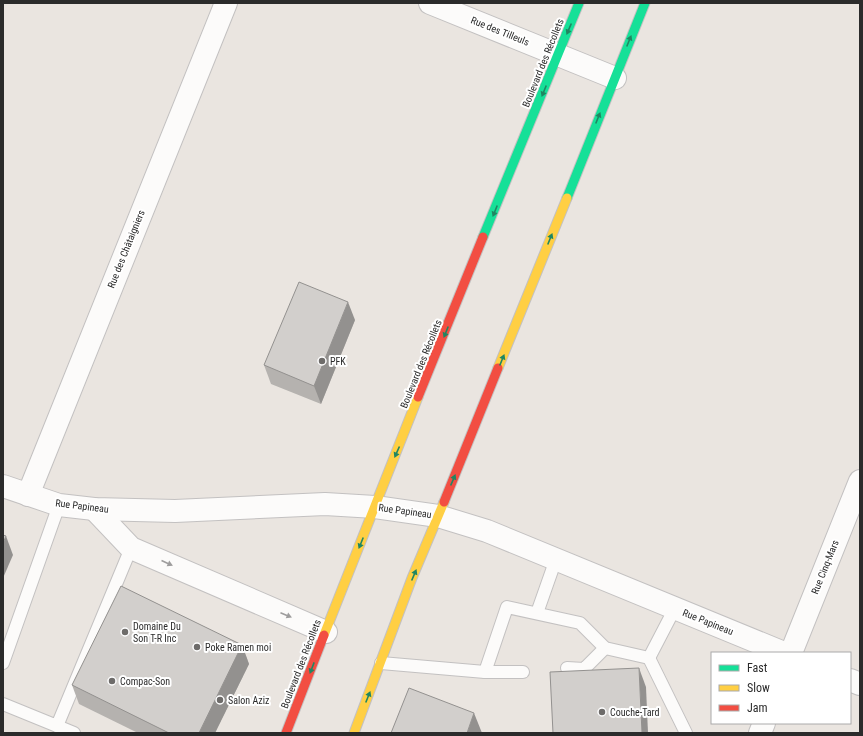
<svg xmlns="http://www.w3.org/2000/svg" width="863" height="736" viewBox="0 0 863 736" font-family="'Roboto Condensed',sans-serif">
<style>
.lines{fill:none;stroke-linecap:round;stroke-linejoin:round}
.lane-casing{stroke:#c3c1c1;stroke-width:14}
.street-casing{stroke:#c3c1c1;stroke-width:24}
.fast-casing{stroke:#c3c1c1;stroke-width:11}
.slow-casing{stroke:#c3c1c1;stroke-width:11}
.jam-casing{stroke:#c3c1c1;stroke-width:11}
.lane{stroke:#fcfbfa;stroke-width:12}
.street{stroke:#fcfbfa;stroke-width:22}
.fast{stroke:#16e098;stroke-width:9}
.slow{stroke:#ffcf43;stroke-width:9}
.jam{stroke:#f24e42;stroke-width:9}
.wall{fill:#b5b2af}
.shaded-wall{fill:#93918f}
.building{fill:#d2cfcc;stroke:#93918f}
.oneway{fill:#208662}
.oneway2{fill:#9e9d9d}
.poi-dot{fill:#6e6c6a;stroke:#fff;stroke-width:1.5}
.labels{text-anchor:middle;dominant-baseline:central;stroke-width:4;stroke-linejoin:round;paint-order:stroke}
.street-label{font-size:10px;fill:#2b2b2b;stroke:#fff}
.poi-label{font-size:10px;fill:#2b2b2b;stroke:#fff;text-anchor:start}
</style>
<rect width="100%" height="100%" fill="#eae5e0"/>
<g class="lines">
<defs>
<g id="lane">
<polyline points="537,613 556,559"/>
<polyline points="649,658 686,733"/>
<polyline points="3,663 59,505"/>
<polyline points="381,663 485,672 507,607 580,623 605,648 649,658 675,608"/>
<polyline points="567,668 584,669 605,648"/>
<polyline points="485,672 523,672"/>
<polyline points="3,704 57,726 131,548"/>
<polyline points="57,726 74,733"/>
</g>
<g id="street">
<polyline points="430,3 615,78"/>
<polyline points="3,486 59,505 94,509 175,511 325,504 375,507 438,516 487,531 784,653"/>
<polyline points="28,495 226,3"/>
<polyline points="94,509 131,548 326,632"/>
<polyline points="791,653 860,481"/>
<polyline points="850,680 860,684"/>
<polyline points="760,733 764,723"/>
</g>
<g id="fast">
<polyline points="567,198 645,3"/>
<polyline points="483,237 579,3"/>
</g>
<g id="slow">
<polyline points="498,368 567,198"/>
<polyline points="324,635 418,397"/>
<polyline points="354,733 412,578 444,502"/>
</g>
<g id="jam">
<polyline points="418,397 483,237"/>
<polyline points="444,502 498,368"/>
<polyline points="286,733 324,635"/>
</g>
</defs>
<use href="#lane" class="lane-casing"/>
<use href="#street" class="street-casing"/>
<use href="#fast" class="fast-casing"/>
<use href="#slow" class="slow-casing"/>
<use href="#jam" class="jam-casing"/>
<use href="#lane" class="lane"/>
<use href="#street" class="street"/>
<use href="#fast" class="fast"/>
<use href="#slow" class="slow"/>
<use href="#jam" class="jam"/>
</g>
<g class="wall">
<polygon points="355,320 321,404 271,384 264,365"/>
<polygon points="242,645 249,664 215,733 138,733 79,704 72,685"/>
</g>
<g class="shaded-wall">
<polygon points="348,302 355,320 321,404 314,386"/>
<polygon points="6,536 13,555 3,578 3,543"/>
<polygon points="242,645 249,664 215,733 199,733"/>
<polygon points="639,668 646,687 648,733 642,733"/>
<polygon points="474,713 482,733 467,733"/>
</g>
<g class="building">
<polygon points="299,282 348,302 314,386 264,365"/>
<polygon points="3,535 6,536 3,543"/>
<polygon points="121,586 242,645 199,733 169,733 72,685"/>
<polygon points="639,668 642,733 553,733 550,672"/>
<polygon points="409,688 474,713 467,733 391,733"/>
</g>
<defs><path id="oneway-solid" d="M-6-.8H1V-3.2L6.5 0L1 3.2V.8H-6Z"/></defs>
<g class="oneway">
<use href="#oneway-solid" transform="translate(569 29) rotate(113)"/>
<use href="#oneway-solid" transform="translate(629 41) rotate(-68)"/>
<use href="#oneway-solid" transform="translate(544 91) rotate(112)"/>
<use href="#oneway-solid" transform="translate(598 118) rotate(-68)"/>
<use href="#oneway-solid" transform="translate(495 211) rotate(112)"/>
<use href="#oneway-solid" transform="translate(550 239) rotate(-68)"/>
<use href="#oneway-solid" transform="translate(446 332) rotate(112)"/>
<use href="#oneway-solid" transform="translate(502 360) rotate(-68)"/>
<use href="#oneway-solid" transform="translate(397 452) rotate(114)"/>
<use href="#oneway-solid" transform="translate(453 480) rotate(-67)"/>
<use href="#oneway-solid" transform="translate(361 543) rotate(112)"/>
<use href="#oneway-solid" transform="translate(414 575) rotate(-67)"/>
<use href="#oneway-solid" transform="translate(312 668) rotate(111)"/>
<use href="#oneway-solid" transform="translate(368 697) rotate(-68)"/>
</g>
<g class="oneway2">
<use href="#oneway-solid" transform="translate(167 563) rotate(24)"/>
<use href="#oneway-solid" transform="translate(286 615) rotate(23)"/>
</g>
<g class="poi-dot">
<circle cx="322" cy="361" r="4"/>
<circle cx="125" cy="632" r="4"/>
<circle cx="197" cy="647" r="4"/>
<circle cx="112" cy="681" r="4"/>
<circle cx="220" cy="700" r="4"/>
<circle cx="602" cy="712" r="4"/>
</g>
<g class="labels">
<g class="street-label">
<text transform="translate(500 31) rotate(22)">Rue des Tilleuls</text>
<text transform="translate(543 63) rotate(-68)">Boulevard des Récollets</text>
<text transform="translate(126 249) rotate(-68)">Rue des Châtaigniers</text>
<text transform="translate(421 364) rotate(-68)">Boulevard des Récollets</text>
<text transform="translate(82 506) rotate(7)">Rue Papineau</text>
<text transform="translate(405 511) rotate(8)">Rue Papineau</text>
<text transform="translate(825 567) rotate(-68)">Rue Cinq-Mars</text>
<text transform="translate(708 622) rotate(22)">Rue Papineau</text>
<text transform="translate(301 664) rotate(-69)">Boulevard des Récollets</text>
</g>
<g class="poi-label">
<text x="330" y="361">PFK</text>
<text x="133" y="626">Domaine Du<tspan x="133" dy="12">Son T-R Inc</tspan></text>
<text x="205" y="647">Poke Ramen moi</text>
<text x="120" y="681">Compac-Son</text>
<text x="228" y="700">Salon Aziz</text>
<text x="610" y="712">Couche-Tard</text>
</g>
</g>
<rect width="863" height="736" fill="none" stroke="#2b2b2b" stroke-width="8"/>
<rect x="711" y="652" width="140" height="72" fill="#ffffff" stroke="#aaaaaa"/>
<rect x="719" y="665" width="20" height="6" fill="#16e098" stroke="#aaaaaa"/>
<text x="747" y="672" font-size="12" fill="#2b2b2b">Fast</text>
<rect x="719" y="685" width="20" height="6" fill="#ffcf43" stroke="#aaaaaa"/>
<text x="747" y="692" font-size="12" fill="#2b2b2b">Slow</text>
<rect x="719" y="705" width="20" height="6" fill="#f24e42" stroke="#aaaaaa"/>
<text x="747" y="712" font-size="12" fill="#2b2b2b">Jam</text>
</svg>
